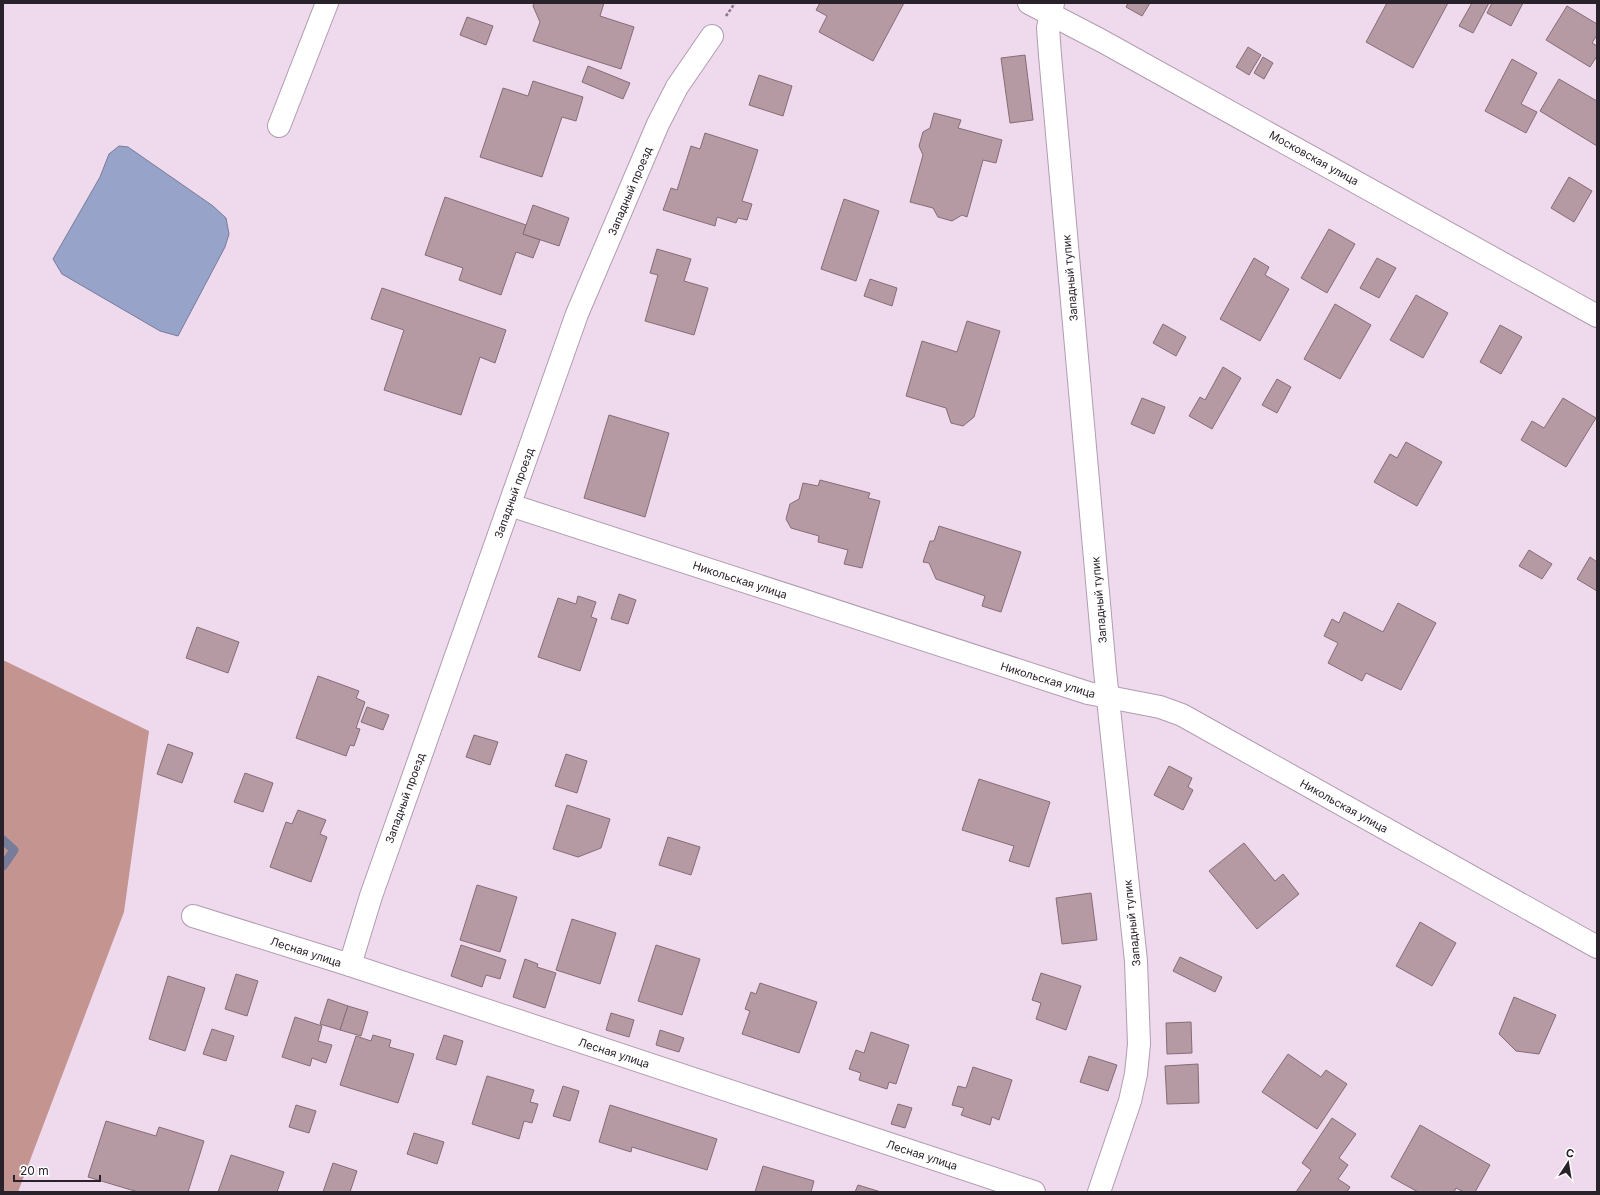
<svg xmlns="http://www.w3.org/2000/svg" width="1600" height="1195" viewBox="0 0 1600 1195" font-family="Inter,sans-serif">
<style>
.forest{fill:#c49491}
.water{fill:#97a3c9;stroke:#767c99}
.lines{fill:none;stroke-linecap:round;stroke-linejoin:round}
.stream{stroke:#767c99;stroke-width:9}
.building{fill:#b69aa3;stroke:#866c75}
.minor-casing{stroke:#b19cb0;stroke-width:24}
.path{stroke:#867885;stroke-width:2.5;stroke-dasharray:3 2;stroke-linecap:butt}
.minor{stroke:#fff;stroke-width:22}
.labels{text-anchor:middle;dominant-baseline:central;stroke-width:3;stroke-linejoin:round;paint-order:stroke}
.street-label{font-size:11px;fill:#2a222a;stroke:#fff}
</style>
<rect width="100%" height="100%" fill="#eed9ed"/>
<polygon class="forest" points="3,660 149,731 124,912 18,1192 3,1192"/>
<polygon class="water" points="119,146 128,147 213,206 226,218 229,234 225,247 178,336 160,331 62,274 53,259 100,177 109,154"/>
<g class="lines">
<polyline class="stream" points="3,840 14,850 3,866"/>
</g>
<g class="building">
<polygon points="534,3 604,3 600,16 634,27 621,69 533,41 540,22 533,6"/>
<polygon points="820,3 904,3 873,61 819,32 827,16 816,10"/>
<polygon points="1128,3 1150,3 1142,16 1126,7"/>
<polygon points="1387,3 1448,3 1413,68 1366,42"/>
<polygon points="1472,3 1489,3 1473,33 1459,26"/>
<polygon points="1492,3 1523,3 1511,26 1487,13"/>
<polygon points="1567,6 1597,24 1597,35 1592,43 1597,46 1597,56 1590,67 1546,40"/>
<polygon points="467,17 493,26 486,45 460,35"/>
<polygon points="1248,47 1261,55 1249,75 1236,67"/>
<polygon points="1025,55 1033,120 1010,123 1001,58"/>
<polygon points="1263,57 1273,63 1264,79 1254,73"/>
<polygon points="1512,59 1537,73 1521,104 1537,112 1526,133 1485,111"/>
<polygon points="588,66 630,83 623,99 582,82"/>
<polygon points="759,75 792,86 783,116 749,105"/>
<polygon points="1559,79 1597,101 1597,146 1540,111"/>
<polygon points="533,81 583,97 576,121 562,117 542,177 480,157 503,88 528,96"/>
<polygon points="934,113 961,120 958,128 1002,140 996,163 983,160 967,217 962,215 952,221 938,217 933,208 910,202 923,155 919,146 923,132 930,128"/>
<polygon points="705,133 758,150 742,201 752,204 747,220 738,218 736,223 717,217 715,226 663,210 671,188 677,190 691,146 700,149"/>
<polygon points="1569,177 1592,191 1574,222 1551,208"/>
<polygon points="445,197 526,225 523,234 540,240 533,258 516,252 501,295 459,280 463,268 425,255"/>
<polygon points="844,199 879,211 856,281 821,269"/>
<polygon points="533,205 569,218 559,246 523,234"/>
<polygon points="1329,229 1355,244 1327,293 1301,278"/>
<polygon points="657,249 691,259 684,281 708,288 694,335 645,321 658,275 650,273"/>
<polygon points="1254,258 1269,267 1265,275 1289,289 1260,341 1220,319"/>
<polygon points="1377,258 1396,268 1379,298 1360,288"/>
<polygon points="870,279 897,288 892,306 864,296"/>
<polygon points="382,288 506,330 495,363 480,357 461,415 384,390 404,330 371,319"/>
<polygon points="1416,295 1448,313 1423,358 1390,340"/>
<polygon points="1335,304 1371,325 1340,379 1304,359"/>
<polygon points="967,321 1000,331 974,417 963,426 951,423 946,408 906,396 922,341 957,352"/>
<polygon points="1163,324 1186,337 1176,356 1153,343"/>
<polygon points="1500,325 1522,337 1501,374 1480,362"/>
<polygon points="1223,367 1241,378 1212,429 1189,416 1200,397 1205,400"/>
<polygon points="1277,379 1291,387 1277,413 1262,405"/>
<polygon points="1142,398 1165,407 1154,434 1131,424"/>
<polygon points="1563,398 1596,418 1566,467 1521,440 1532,421 1544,428"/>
<polygon points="609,415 669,433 645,517 584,498"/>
<polygon points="1406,442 1442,462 1417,506 1374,482 1390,454 1397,458"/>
<polygon points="820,480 870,493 868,498 880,501 862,568 844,564 848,550 818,542 819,536 791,528 786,519 790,504 799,499 803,483 818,486"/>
<polygon points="939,526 1021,552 1001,612 982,606 985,596 936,579 929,563 923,562 930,541 934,541"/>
<polygon points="1529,550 1552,564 1542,579 1519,566"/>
<polygon points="1590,557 1597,562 1597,591 1577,579"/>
<polygon points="619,594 636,600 628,624 611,619"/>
<polygon points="578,596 596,602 591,617 597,619 580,671 538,657 558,598 576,604"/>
<polygon points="1398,603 1436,623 1401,690 1366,673 1362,681 1328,663 1338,643 1324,636 1332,619 1339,623 1344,612 1383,632"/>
<polygon points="197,627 239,642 228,673 186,658"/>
<polygon points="318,676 359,691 356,698 365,702 356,728 360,729 354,746 350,745 346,756 296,738"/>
<polygon points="367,707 389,715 383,730 361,722"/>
<polygon points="474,735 498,742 490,765 466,757"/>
<polygon points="168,744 193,753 182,783 157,774"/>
<polygon points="566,754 587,761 577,793 555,786"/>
<polygon points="1169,766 1192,778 1188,787 1193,790 1183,810 1154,795"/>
<polygon points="245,773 273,783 263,812 234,802"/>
<polygon points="979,779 1050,802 1029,867 1009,861 1014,846 962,830"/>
<polygon points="567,805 610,819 601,848 578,857 553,849"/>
<polygon points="298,810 326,820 320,834 327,837 311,882 270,867 286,822 292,824"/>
<polygon points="668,837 700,847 691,875 659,865"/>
<polygon points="1244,843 1275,881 1283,874 1299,894 1257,929 1209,871"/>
<polygon points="477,885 517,897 500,952 460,940"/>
<polygon points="1091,893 1097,940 1062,944 1056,898"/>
<polygon points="572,919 616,933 600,984 556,970"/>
<polygon points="1420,922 1456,943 1432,986 1396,966"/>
<polygon points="461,945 506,960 500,979 486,975 482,987 451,976"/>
<polygon points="656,945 700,959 682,1015 638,1001"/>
<polygon points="1180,957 1222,977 1215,992 1173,971"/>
<polygon points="525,959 538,964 537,967 556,973 545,1008 513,997"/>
<polygon points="1041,973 1081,986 1066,1030 1036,1019 1041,1003 1032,1000"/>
<polygon points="236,974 258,981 247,1016 225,1009"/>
<polygon points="168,976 205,988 185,1051 149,1039"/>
<polygon points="760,983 817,1002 799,1053 742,1034 750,1011 745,1009 751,992 756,994"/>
<polygon points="1514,997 1556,1015 1539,1054 1516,1051 1499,1034"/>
<polygon points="328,999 348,1006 340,1030 320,1024"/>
<polygon points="348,1006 368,1012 361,1036 340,1030"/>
<polygon points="611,1013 634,1020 629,1037 606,1030"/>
<polygon points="295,1017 322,1026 318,1041 332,1045 326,1063 312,1058 310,1066 282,1057"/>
<polygon points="1191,1022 1192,1053 1167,1054 1166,1023"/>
<polygon points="212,1029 234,1036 226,1061 203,1054"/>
<polygon points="660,1030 684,1038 679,1052 656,1045"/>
<polygon points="871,1032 909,1045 896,1084 889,1082 887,1089 859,1080 861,1073 849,1069 856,1050 864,1053"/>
<polygon points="373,1035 391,1040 389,1047 414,1054 398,1103 340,1085 356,1036 371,1041"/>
<polygon points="444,1035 463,1041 456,1065 436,1059"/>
<polygon points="1288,1054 1321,1077 1326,1070 1347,1084 1317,1129 1262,1092"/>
<polygon points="1089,1056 1117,1065 1108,1091 1080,1082"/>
<polygon points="1198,1064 1199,1103 1167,1104 1165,1066"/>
<polygon points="973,1067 1012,1080 999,1120 992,1117 990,1125 961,1115 964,1108 952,1105 958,1086 966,1088"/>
<polygon points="487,1076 534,1090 530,1102 538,1104 532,1123 524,1121 519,1139 472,1124"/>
<polygon points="563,1086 579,1091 570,1121 553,1116"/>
<polygon points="898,1104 912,1108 905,1128 891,1124"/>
<polygon points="296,1105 316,1111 309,1133 289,1127"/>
<polygon points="610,1105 717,1139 707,1170 632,1147 631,1152 599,1142"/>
<polygon points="1332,1118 1356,1134 1339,1158 1348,1165 1338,1179 1350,1187 1347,1192 1296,1192 1311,1170 1302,1163"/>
<polygon points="106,1121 156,1136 159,1127 204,1141 188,1192 138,1192 88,1177"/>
<polygon points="1420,1125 1490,1165 1475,1192 1464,1192 1456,1188 1454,1192 1418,1192 1391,1177"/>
<polygon points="414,1133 444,1142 437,1164 407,1154"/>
<polygon points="231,1155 284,1172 277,1192 218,1192"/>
<polygon points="333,1163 357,1171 350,1192 323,1192"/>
<polygon points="763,1166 814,1181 811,1192 755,1192"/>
<polygon points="858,1185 881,1192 855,1192"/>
</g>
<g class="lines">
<defs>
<g id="minor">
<polyline points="1029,3 1102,41 1597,316"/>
<polyline points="1053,3 1048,28 1050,55 1105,671 1136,961 1139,1044 1136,1074 1130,1101 1099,1192"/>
<polyline points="279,126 327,3"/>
<polyline points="510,505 1088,693 1160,707 1182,715 1597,947"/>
<polyline points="193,916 350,965 1034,1192"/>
<polyline points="350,965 371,896 577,314 658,124 677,87 712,36"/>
</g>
</defs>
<use href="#minor" class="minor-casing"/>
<polyline class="path" points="726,16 735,3"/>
<use href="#minor" class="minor"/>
</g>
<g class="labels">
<g class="street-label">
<text transform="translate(1314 158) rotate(29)">Московская улица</text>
<text transform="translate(630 191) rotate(-67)">Западный проезд</text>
<text transform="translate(1070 278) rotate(-95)">Западный тупик</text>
<text transform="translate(514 493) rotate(-70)">Западный проезд</text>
<text transform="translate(740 580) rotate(18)">Никольская улица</text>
<text transform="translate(1099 600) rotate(-95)">Западный тупик</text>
<text transform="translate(1048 680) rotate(17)">Никольская улица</text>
<text transform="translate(405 798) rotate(-70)">Западный проезд</text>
<text transform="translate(1344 806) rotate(29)">Никольская улица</text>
<text transform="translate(1132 923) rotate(-96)">Западный тупик</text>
<text transform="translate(306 952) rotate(18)">Лесная улица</text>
<text transform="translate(614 1053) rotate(18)">Лесная улица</text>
<text transform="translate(922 1155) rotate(18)">Лесная улица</text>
</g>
</g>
<rect width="1600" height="1195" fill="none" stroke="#2a222a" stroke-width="8"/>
<g transform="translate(1568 1163) rotate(12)" stroke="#ffffff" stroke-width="3" paint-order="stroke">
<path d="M0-3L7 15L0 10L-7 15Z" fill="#2a222a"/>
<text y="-6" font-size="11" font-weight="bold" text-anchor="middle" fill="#2a222a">С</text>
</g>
<path d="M14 1175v6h86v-6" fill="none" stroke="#2a222a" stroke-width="2"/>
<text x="20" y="1175" font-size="12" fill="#2a222a" stroke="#ffffff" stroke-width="3" paint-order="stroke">20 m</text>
</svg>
